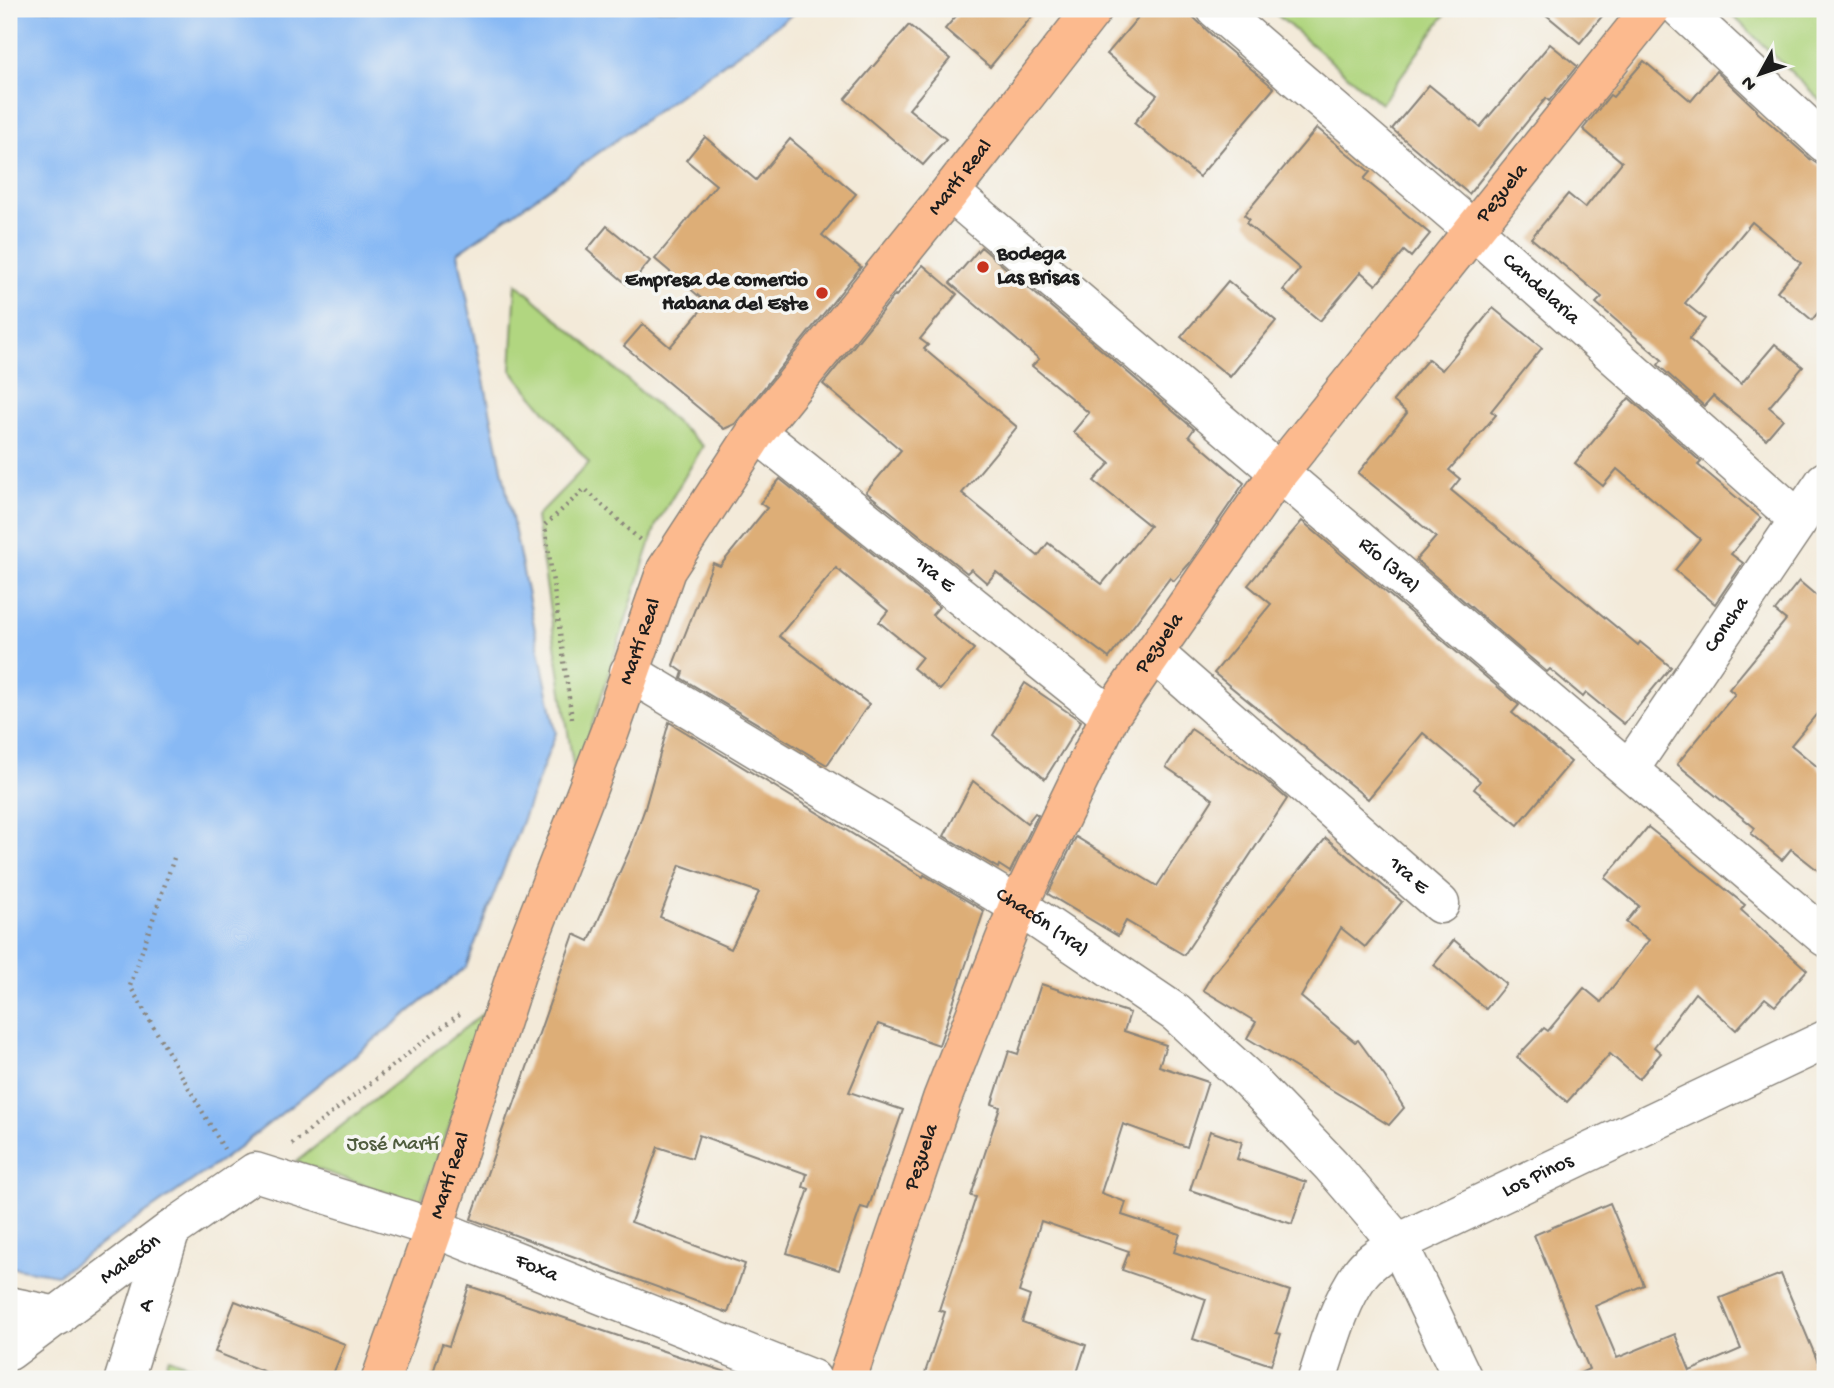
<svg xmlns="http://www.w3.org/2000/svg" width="1834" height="1388" viewBox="0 0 1834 1388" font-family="'Gochi Hand',sans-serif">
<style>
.green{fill:#b1d680;stroke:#66794e;stroke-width:2}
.water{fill:#88b9f4;stroke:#526a88;stroke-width:2}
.building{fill:#ddae77;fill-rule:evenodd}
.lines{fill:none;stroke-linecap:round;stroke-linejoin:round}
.minor-casing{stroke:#88837a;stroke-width:41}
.major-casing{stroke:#88837a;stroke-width:41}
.path{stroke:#88837a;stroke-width:4.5;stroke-dasharray:2 5;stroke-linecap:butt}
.minor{stroke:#fff;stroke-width:38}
.major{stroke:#fcba8e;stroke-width:38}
.poi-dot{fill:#c8321e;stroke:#f6f6f2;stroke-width:2.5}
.labels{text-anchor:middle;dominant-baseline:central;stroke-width:7;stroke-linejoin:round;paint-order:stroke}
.street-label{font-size:21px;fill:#1c1c1c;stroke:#f6f6f2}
.poi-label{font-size:21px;font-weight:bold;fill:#1c1c1c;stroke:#f6f6f2;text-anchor:start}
.park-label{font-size:21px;fill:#505d3f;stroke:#f6f6f2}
</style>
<rect width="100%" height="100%" fill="#f6f6f2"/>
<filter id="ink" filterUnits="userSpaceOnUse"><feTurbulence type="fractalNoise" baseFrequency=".0143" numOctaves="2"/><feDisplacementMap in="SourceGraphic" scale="14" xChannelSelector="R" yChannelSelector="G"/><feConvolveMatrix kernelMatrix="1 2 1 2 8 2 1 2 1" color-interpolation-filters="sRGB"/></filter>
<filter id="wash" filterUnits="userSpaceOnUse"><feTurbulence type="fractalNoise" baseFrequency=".00686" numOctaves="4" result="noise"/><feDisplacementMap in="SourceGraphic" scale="28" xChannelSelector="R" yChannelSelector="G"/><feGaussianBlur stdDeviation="1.57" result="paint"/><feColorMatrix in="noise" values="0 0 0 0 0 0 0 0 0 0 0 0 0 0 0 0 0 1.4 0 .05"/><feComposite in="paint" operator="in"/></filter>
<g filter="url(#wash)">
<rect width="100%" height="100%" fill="#f3ead9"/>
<g class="green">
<polygon points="1270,9 1449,9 1381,104"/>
<polygon points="1726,9 1825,9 1825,105"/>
<polygon points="516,283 703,446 656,525 575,779 536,517 589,463 511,370"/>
<polygon points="496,1003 420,1204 296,1162"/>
<polygon points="169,1358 225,1379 161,1379"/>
</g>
<polygon class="water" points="9,9 800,9 458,253 556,733 466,967 228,1156 57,1275 9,1267"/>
<g id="blocks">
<g class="building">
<polygon points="962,9 1038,9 990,67 945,29"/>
<polygon points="1145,9 1185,9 1217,40 1274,88 1199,177 1134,123 1157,95 1107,54"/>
<polygon points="1539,9 1608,9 1580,43"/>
<polygon points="909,25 950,59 909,109 946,139 923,165 845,99"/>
<polygon points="1550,44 1577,66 1549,101 1546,98 1469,194 1392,129 1429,85 1480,127"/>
<polygon points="1644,61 1691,101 1716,71 1757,110 1756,111 1810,159 1825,169 1825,304 1812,320 1777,291 1801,263 1752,222 1685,303 1705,319 1689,339 1741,384 1775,344 1803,367 1769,407 1783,419 1766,439 1713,396 1704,406 1658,365 1662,360 1596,303 1602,297 1531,238 1568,194 1585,208 1622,162 1583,129 1610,95 1613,97"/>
<polygon points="1317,128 1370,172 1364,179 1430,234 1411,257 1404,251 1376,285 1361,272 1320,321 1283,290 1300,269 1246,223 1249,219 1244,215"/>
<polygon points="705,137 756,180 790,139 856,194 822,235 861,267 735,424 724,429 624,346 643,324 670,347 707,303 655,259 716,185 686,160"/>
<polygon points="607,226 650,261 629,286 587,250"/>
<polygon points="981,247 1194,429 1189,436 1244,483 1189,564 1174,581 1170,578 1109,658 996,572 987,583 971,569 967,573 866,492 901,450 823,384 895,295 896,296 923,265 957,294 920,339 928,345 924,349 1017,427 962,493 1038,556 1048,543 1102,584 1150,526 1094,481 1110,463 1073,432 1089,413 1032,366 1039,359 950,283"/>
<polygon points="1228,281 1276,321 1230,377 1181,337"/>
<polygon points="1493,308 1542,348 1491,411 1496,415 1449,470 1460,479 1451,490 1638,645 1640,642 1671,667 1624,724 1586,693 1583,697 1550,669 1547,672 1416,560 1436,537 1358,473 1407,413 1393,401 1428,359 1442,370"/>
<polygon points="1629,398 1701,462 1698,465 1761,518 1731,554 1743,563 1715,604 1675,570 1700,539 1617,469 1603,486 1575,463"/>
<polygon points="780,479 939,607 932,615 974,649 940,690 913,668 922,657 879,622 888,611 836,568 779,636 869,704 827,765 681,678 683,672 673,665 713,563 720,566 767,508 760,503"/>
<polygon points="1302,521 1519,705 1512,713 1571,762 1518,825 1474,789 1480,781 1423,733 1368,799 1214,673 1271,604 1248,585"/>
<polygon points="1799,581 1825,603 1825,704 1791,745 1825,773 1825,876 1791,849 1782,860 1751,834 1755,828 1677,764 1735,694 1729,689 1786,620 1775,611"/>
<polygon points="1025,683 1081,721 1045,779 993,735"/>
<path d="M669,722L923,877L924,875L984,911L939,1045L878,1024L849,1092L903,1110L868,1209L861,1207L839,1270L787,1253L809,1189L803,1187L807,1174L699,1135L692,1158L658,1147L631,1222L745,1264L728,1313L471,1219L510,1109L512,1110L574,934L589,941L631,847L645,808ZM680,865L759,892L731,949L660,917Z"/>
<polygon points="1191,729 1261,776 1287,799 1184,955 1126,921 1118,936 1048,894 1076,837 1157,886 1213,799 1166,767"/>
<polygon points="973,781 1027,823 1035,813 1038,815 1010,872 999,865 998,868 944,836"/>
<polygon points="1648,827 1745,905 1741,910 1807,970 1775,1006 1765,998 1736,1030 1695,993 1654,1047 1661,1053 1639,1079 1610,1054 1567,1102 1517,1057 1544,1028 1548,1031 1584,988 1601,1002 1649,940 1626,922 1639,906 1605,878"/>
<polygon points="1326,838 1402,902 1365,947 1341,928 1301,997 1355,1042 1358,1040 1385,1077 1404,1108 1389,1125 1247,1038 1256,1022 1203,990 1212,975"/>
<polygon points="1454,940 1506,984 1486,1009 1434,965"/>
<polygon points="1041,984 1130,1013 1124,1031 1166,1045 1159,1066 1208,1082 1187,1147 1123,1124 1101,1193 1126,1202 1122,1215 1180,1234 1174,1252 1290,1291 1276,1333 1281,1334 1271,1365 1193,1339 1206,1299 1122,1270 1129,1251 1041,1221 1019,1292 1030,1296 1022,1322 1086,1345 1075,1379 923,1379 945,1312 939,1310 976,1197 971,1196 1000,1107 992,1104 1009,1051 1018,1054"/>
<polygon points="1210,1131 1242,1142 1237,1159 1306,1182 1292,1224 1190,1190"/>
<polygon points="1610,1203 1644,1285 1595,1306 1617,1358 1675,1334 1690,1371 1741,1349 1720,1298 1781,1274 1825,1379 1567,1379 1589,1369 1534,1235"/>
<polygon points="469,1286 732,1374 731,1379 431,1379 442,1344 449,1346"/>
<polygon points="235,1301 345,1344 331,1379 283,1379 215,1352"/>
</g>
</g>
</g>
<g filter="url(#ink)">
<use href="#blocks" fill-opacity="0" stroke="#88837a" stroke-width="2"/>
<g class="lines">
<defs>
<g id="minor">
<path id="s1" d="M1216,9L1473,230L1798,519"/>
<polyline points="1681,9 1825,143"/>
<path id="s2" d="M950,192L1825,937"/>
<path id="s3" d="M756,432L1110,716"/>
<path id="s4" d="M1154,653L1440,904"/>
<path id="s5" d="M629,672L1018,906L1176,1013L1249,1080L1331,1165L1398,1243L1463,1379"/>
<path id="s6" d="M1629,770L1825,481"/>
<polyline points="9,1306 58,1316"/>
<path id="s7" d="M9,1351L171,1230L255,1172L434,1228L812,1379"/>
<path id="s8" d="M124,1379L171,1230"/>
<path id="s9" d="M1317,1379C1329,1344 1338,1305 1360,1274C1369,1261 1385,1252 1398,1243L1825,1040"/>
</g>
<g id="major">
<path id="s10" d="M381,1379L434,1228L518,968L610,731L666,570L756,432L950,192L1093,9"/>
<path id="s11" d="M847,1379L942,1099L1018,906L1110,716L1279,472L1651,9"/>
</g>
</defs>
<use href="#minor" class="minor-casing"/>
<use href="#major" class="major-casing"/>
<g class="path">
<polyline points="572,719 545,525 585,489 642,542"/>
<polyline points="174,858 130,986 224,1149"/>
<polyline points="292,1144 462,1012"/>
</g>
<use href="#minor" class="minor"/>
<use href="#major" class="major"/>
</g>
</g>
<g class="poi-dot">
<circle cx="983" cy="267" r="7"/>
<circle cx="822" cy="293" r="7"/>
</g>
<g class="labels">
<g class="street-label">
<text stroke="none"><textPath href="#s10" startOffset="1349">Martí Real</textPath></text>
<text stroke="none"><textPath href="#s11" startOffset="1368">Pezuela</textPath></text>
<text stroke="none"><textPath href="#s1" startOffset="429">Candelaria</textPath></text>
<text stroke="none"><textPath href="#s2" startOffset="576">Río (3ra)</textPath></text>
<text stroke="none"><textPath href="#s3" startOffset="228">1ra E</textPath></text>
<text stroke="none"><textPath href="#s6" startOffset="175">Concha</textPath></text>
<text stroke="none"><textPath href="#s10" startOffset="782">Martí Real</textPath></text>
<text stroke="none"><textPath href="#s11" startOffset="802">Pezuela</textPath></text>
<text stroke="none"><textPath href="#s4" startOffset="338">1ra E</textPath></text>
<text stroke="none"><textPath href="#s5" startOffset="483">Chacón (1ra)</textPath></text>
<text stroke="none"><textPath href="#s11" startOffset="234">Pezuela</textPath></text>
<text stroke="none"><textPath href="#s10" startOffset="215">Martí Real</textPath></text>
<text stroke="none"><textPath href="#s9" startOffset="318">Los Pinos</textPath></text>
<text stroke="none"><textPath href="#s7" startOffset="152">Malecón</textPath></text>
<text stroke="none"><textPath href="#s7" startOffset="602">Foxa</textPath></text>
<text stroke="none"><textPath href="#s8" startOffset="77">A</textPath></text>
</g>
<g class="poi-label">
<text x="997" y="255">Bodega<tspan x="997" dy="24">Las Brisas</tspan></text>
<text x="808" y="281" text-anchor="end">Empresa de comercio<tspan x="808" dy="24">Habana del Este</tspan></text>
</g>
<g class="park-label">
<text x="393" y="1145">José Martí</text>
</g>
</g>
<rect width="1834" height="1388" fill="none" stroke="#f6f6f2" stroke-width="35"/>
<g transform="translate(1760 74) rotate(230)" stroke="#f6f6f2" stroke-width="5" paint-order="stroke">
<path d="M0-5L12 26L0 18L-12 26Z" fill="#1c1c1c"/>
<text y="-10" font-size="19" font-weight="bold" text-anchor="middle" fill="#1c1c1c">N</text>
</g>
</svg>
